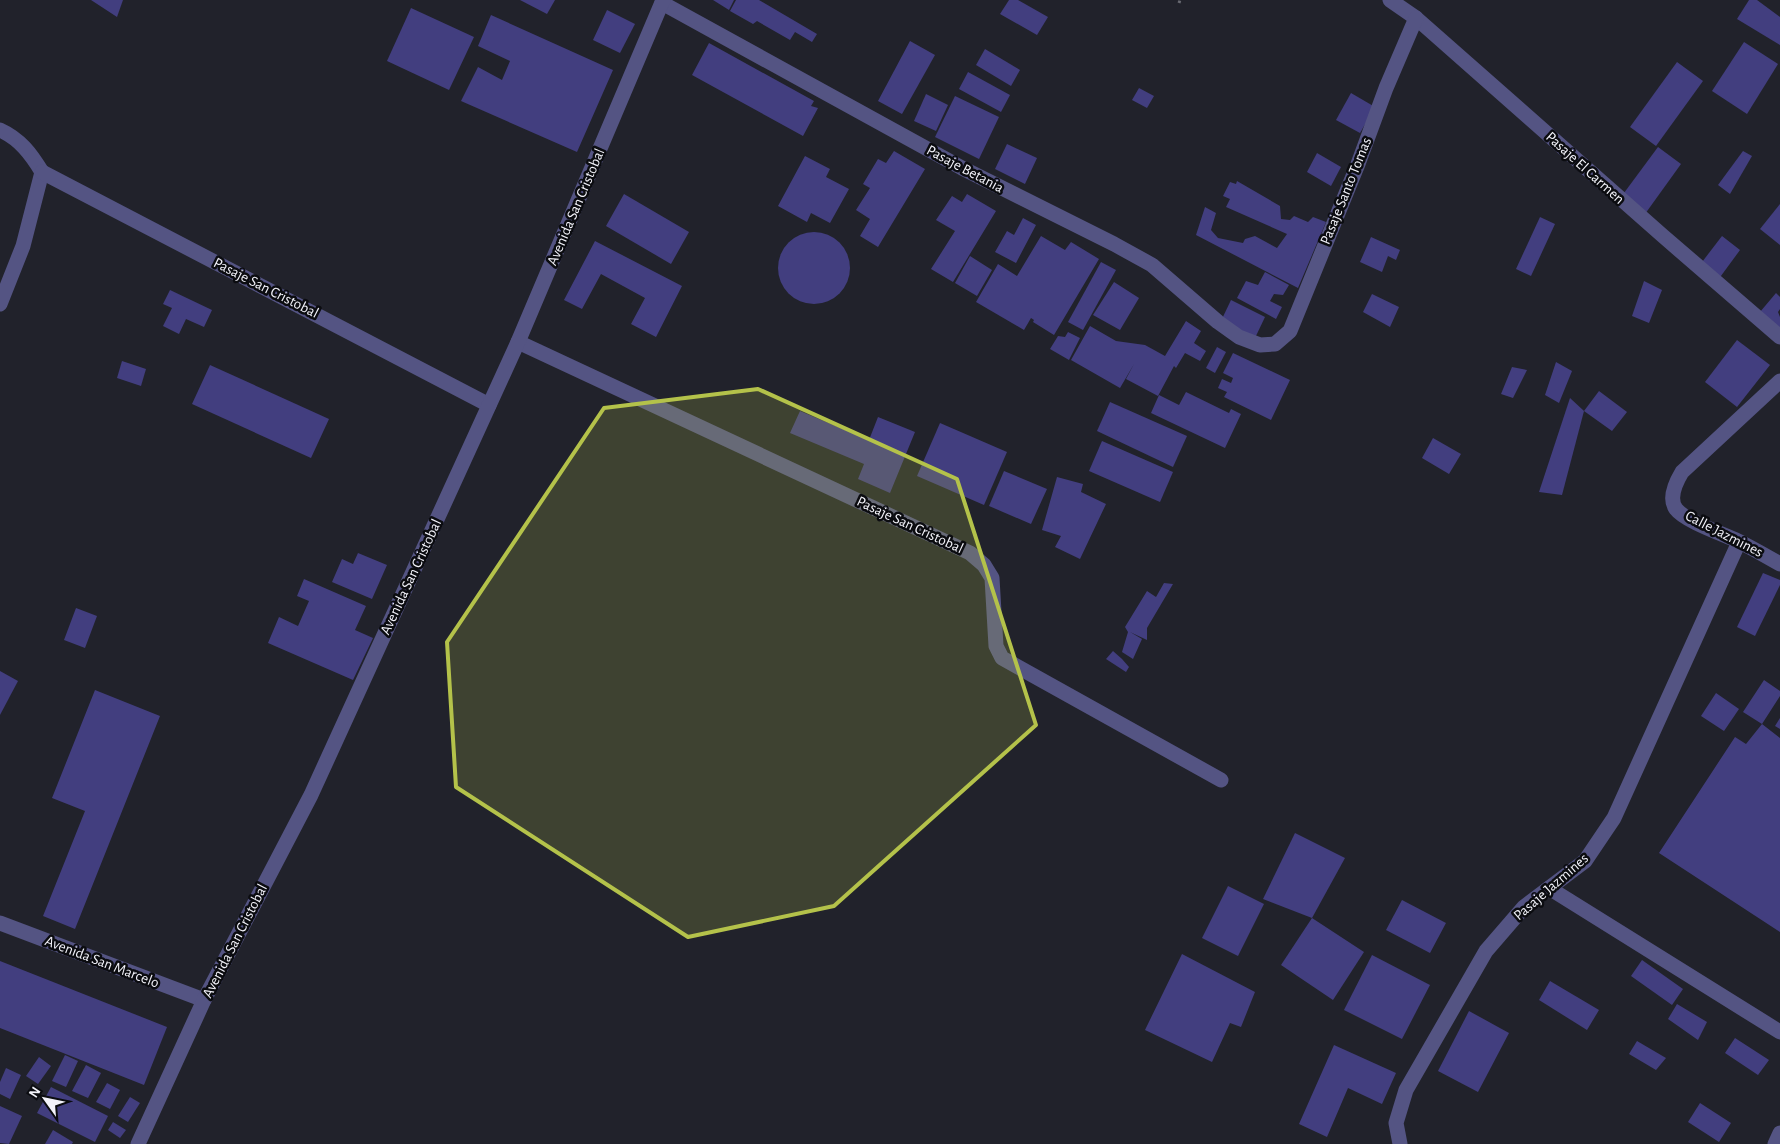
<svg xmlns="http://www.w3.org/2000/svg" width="1780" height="1144" viewBox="0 0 1780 1144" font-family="'Alegreya Sans',sans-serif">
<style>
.building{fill:#423e7f}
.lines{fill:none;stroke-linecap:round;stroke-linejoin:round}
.path{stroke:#696a72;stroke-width:3;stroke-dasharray:2.5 2.5;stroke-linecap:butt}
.minor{stroke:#545483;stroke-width:15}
.marked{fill:#b4c24a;fill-opacity:0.2;stroke:#b4c24a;stroke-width:4;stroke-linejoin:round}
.labels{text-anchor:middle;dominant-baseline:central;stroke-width:5;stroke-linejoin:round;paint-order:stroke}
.street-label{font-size:15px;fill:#f3f3fa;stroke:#0b0c10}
</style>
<rect width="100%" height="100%" fill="#21222b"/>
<g class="building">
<polygon points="91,0 123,0 117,17"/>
<polygon points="520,0 555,0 547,14"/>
<polygon points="713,0 734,0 729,10"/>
<polygon points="736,0 759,0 817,34 812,42 795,32 790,40 757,21 753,24 730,11"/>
<polygon points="1009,0 1018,0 1048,17 1037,35 1000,14"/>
<polygon points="1749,0 1757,0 1780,17 1780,45 1737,19"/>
<polygon points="411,8 474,37 449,90 387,61"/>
<polygon points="607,10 635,24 620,53 593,40"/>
<polygon points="491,15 613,70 577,152 461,101 478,67 502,80 510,61 478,46"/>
<polygon points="910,41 935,55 902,114 878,101"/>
<polygon points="1744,42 1778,64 1747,114 1712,91"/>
<polygon points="709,43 814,101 811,106 818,108 803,136 692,75"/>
<polygon points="985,49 1020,70 1011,86 976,65"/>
<polygon points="1677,62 1703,81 1656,146 1630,127"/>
<polygon points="968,72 1010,95 1001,112 959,89"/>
<polygon points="1139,88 1154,96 1147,108 1132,100"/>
<polygon points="1351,93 1375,107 1360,133 1336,120"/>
<polygon points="926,94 948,105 936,131 914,121"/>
<polygon points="955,96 999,117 979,159 935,137"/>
<polygon points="1007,144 1037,158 1025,184 995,169"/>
<polygon points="1658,147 1681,164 1645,214 1621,197"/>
<polygon points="894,151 925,169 878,247 860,236 870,219 856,210 870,188 863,184 878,159 886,163"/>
<polygon points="1743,151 1752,156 1730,194 1718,185"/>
<polygon points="1317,153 1341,167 1331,186 1307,172"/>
<polygon points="805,156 830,169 826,177 849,189 830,223 811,213 807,222 778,206"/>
<polygon points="1237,181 1280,206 1281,219 1290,220 1294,216 1308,222 1313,217 1326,222 1298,288 1196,235 1205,207 1216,213 1211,230 1218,238 1243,243 1245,239 1255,236 1277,248 1287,234 1226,207 1230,199 1223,196 1230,182 1236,184"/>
<polygon points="624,194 689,232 671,264 606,226"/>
<polygon points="967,194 996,211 953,282 931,269 955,231 936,220 952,196 962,202"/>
<polygon points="1780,204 1780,245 1760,229"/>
<polygon points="1540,217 1555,224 1531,276 1516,269"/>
<polygon points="1023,218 1036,225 1016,263 995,252 1007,231 1014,235"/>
<circle cx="814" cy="268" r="36"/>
<polygon points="1041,236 1065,250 1071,242 1099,259 1054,335 1033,322 1034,320 1031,318 1024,330 976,302 998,264 1017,276"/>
<polygon points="1722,236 1740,250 1718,280 1699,266"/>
<polygon points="1371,237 1400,250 1396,260 1388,256 1382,272 1360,262"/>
<polygon points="595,241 682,286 656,337 631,324 645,298 601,274 582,309 564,300"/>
<polygon points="970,256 992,270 977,296 955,283"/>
<polygon points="1101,262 1116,270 1083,330 1068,322"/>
<polygon points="1265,272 1289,285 1283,295 1274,294 1270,301 1282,307 1276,319 1237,298 1246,281 1258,285"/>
<polygon points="1644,281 1662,290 1649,323 1632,316"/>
<polygon points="1114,282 1139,298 1120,330 1093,315"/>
<polygon points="170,290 212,310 204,327 186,319 179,334 163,326 172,308 163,304"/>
<polygon points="1776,293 1780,297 1780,309 1778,312 1780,317 1780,328 1760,312"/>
<polygon points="1372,294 1399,307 1390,327 1363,312"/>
<polygon points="1231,300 1265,317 1255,338 1221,321"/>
<polygon points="1186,321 1201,331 1194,343 1206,351 1200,361 1185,353 1176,368 1174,366 1158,396 1126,379 1134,364 1120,388 1071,360 1090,326 1116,341 1145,345 1165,356"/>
<polygon points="1068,332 1080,338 1069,360 1050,349 1058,336 1065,337"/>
<polygon points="1737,340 1770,365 1737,407 1705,382"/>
<polygon points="1217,347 1226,352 1215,373 1206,368"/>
<polygon points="1233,353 1290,380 1271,420 1224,397 1227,392 1218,388 1222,379 1231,383 1233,378 1223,373"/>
<polygon points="122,361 146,369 141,386 117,378"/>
<polygon points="1556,362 1572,371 1559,403 1545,395"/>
<polygon points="210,365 329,419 311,458 192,404"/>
<polygon points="1512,367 1527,370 1513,398 1501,394"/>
<polygon points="1599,391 1627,412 1612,431 1584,411"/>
<polygon points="1186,392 1229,413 1231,409 1241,414 1225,448 1151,413 1159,395 1179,405"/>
<polygon points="1570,398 1584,411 1562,495 1539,492"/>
<polygon points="1110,402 1187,436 1173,467 1097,431"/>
<polygon points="800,411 869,440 878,417 915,432 890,493 858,479 864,464 790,433"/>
<polygon points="940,423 1007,452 984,505 917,476"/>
<polygon points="1433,438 1461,454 1449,474 1422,458"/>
<polygon points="1102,441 1173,472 1160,502 1089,471"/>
<polygon points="1004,471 1047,489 1031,524 989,506"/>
<polygon points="1057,477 1083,484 1081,492 1106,504 1080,559 1055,547 1061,536 1042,530"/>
<polygon points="358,553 387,565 372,599 332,582 342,559 353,564"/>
<polygon points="1763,573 1780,580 1780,585 1755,636 1737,627"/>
<polygon points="304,579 366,606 355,630 373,638 353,680 268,643 279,617 298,626 309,601 297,596"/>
<polygon points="1164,583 1173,584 1147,628 1147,640 1130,632 1142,639 1133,659 1122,652 1128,632 1125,627 1147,591 1156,597"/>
<polygon points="76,608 97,616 85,648 64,640"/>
<polygon points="1113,651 1122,659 1129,667 1126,672 1106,659"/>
<polygon points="0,671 18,681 0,715"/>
<polygon points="1764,680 1780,691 1780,696 1762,724 1780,738 1780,932 1659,853 1735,737 1746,744 1762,724 1743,712"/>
<polygon points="95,690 160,716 75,929 43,916 85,811 52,798"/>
<polygon points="1716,693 1739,709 1724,731 1701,716"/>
<polygon points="1780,718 1780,729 1775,726"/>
<polygon points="1295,833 1345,858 1312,918 1263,899"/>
<polygon points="1228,886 1264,904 1238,956 1202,938"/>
<polygon points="1402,900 1446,923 1430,953 1386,930"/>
<polygon points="1312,918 1364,952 1333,1000 1281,965"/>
<polygon points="1182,954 1255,992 1241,1027 1230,1023 1212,1062 1145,1030"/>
<polygon points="1372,955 1430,985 1402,1039 1344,1010"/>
<polygon points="1642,960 1683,989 1672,1005 1631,976"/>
<polygon points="0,961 167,1027 144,1085 0,1028"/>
<polygon points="1550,981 1599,1010 1587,1030 1539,1000"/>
<polygon points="1677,1004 1707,1022 1698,1040 1668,1019"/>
<polygon points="1469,1011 1509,1033 1478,1092 1438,1071"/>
<polygon points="1735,1038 1769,1060 1758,1075 1725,1053"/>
<polygon points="1637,1041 1666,1058 1656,1070 1629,1054"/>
<polygon points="1334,1045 1396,1073 1382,1104 1348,1088 1327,1137 1299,1124"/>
<polygon points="65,1055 78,1061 66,1087 52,1081"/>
<polygon points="39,1057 51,1066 38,1084 26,1076"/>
<polygon points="86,1065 101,1073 88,1098 72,1091"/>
<polygon points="6,1068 21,1075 10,1099 0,1094 0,1082"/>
<polygon points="107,1083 120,1090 110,1109 96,1102"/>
<polygon points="51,1087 108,1116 95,1142 37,1113"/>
<polygon points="130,1097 140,1103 128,1122 118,1116"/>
<polygon points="1700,1103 1731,1123 1719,1142 1688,1122"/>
<polygon points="0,1106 22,1116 9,1144 0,1143"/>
<polygon points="113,1122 126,1130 120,1138 108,1130"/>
<polygon points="53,1130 73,1142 72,1144 45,1144"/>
</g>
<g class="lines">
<polyline class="path" points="1179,3 1180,0"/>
<g class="minor">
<polyline points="1390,0 1416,18 1663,236 1780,337"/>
<polyline points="662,3 962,168 1114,244 1152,265 1218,322 1239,337 1260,345 1275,344 1290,331 1358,164 1386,88 1416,18"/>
<path d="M0,130C20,139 31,154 42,172L23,246L0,304"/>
<polyline points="42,172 489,405"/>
<polyline points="518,342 970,553 984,565 992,578 996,646 1002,658 1221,780"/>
<path d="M1780,381L1682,472C1676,482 1668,498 1676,509C1685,521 1723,534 1738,541C1752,548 1766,556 1780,564"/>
<polyline points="1549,888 1780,1032"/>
<polyline points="0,923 204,1000"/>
<polyline points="138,1144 204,1000 311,795 518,342 663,0"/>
<polyline points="1400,1144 1396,1123 1406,1090 1486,951 1524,907 1585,861 1614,818 1739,542"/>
<polyline points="1775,1144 1780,1133"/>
</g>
</g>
<path class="marked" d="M758,389L957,479L1036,725L834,906L688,937L456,787L447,642L604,408Z"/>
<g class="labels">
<g class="street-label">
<text transform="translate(1585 168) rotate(42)">Pasaje El Carmen</text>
<text transform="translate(965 169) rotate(28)">Pasaje Betania</text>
<text transform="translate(1346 191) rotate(-68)">Pasaje Santo Tomas</text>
<text transform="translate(576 207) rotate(-67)">Avenida San Cristobal</text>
<text transform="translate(266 288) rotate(27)">Pasaje San Cristobal</text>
<text transform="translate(910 525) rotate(25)">Pasaje San Cristobal</text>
<text transform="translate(1724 534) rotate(27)">Calle Jazmines</text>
<text transform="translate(411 577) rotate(-65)">Avenida San Cristobal</text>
<text transform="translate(1551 887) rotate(-41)">Pasaje Jazmines</text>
<text transform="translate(235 941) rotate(-63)">Avenida San Cristobal</text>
<text transform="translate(102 962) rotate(21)">Avenida San Marcelo</text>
</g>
</g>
<g transform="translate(45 1099) rotate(303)" stroke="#0b0c10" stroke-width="4" paint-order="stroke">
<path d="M0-4L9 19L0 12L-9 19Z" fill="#f3f3fa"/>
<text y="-8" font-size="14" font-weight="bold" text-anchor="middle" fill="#f3f3fa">N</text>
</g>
</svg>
